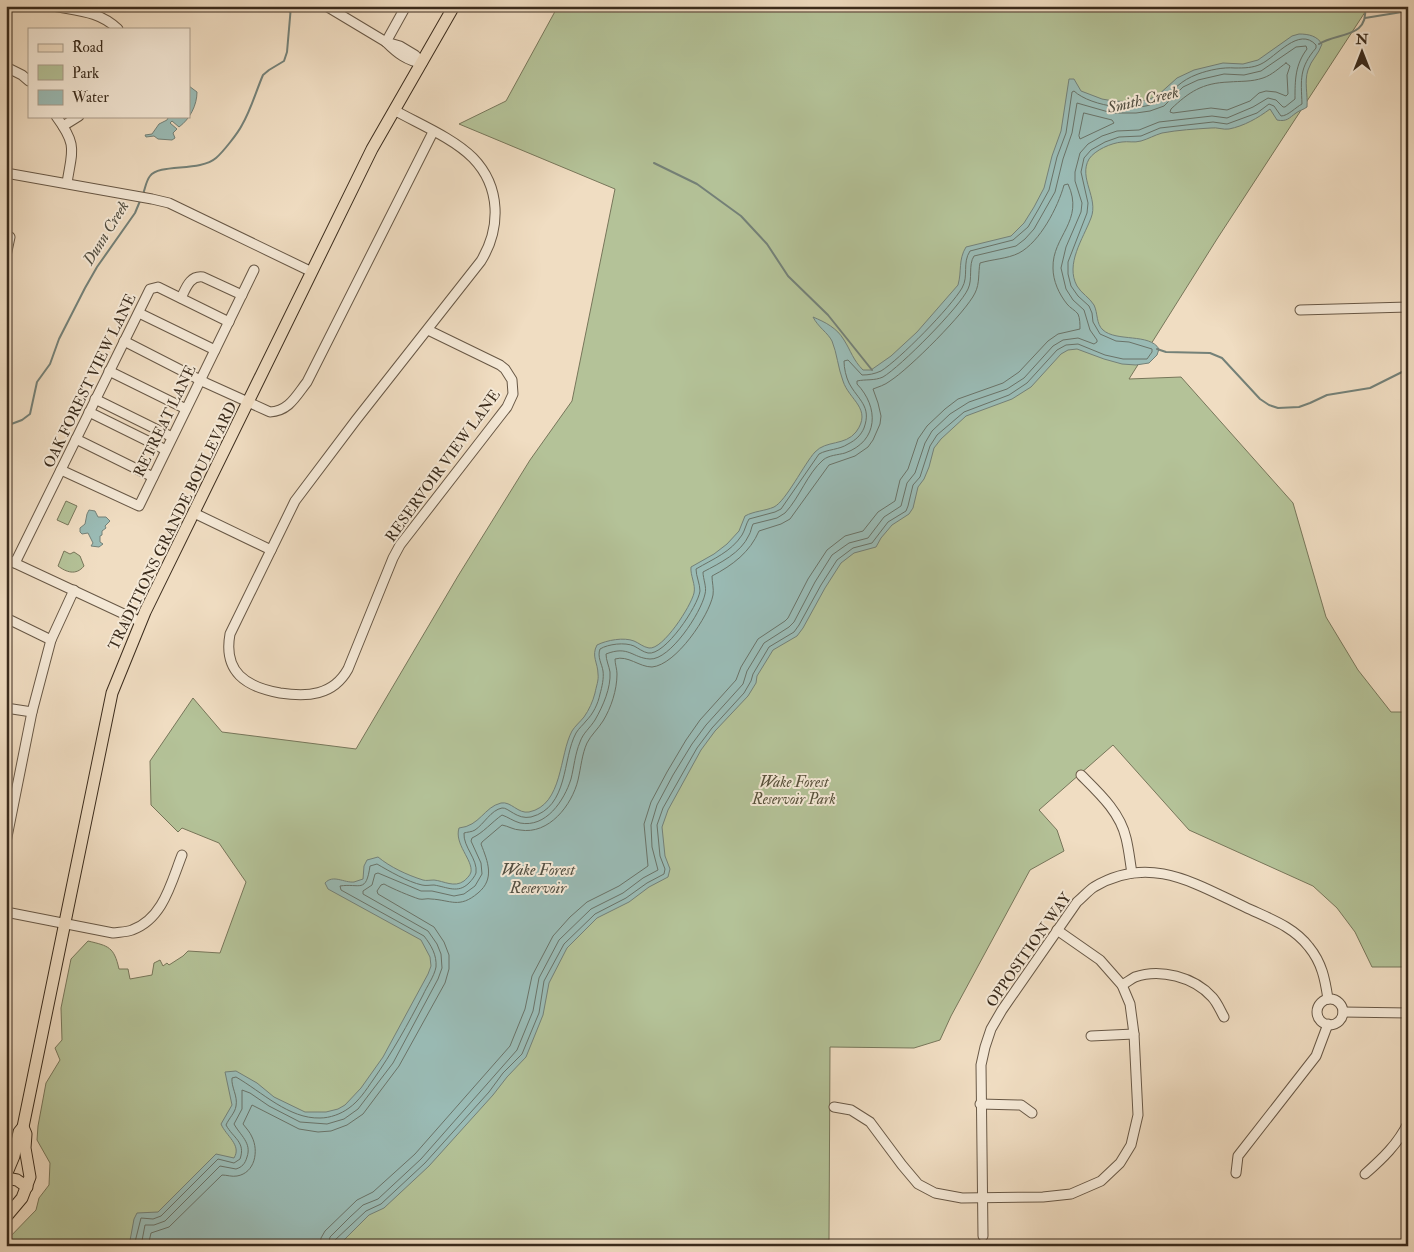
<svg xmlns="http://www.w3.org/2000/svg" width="1414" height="1252" viewBox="0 0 1414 1252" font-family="'IM FELL Double Pica',serif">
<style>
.green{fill:#b4c298;stroke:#77765a}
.water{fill:#9abbb5;stroke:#748178}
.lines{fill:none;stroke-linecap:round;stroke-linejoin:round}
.shore{stroke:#6a7368;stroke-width:1}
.stream{stroke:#748178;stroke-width:2}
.minor-casing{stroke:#685846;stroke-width:11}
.major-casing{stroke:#3a2b1c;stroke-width:13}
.minor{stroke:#f5e9d7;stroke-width:9}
.major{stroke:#f0ddc2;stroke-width:11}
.labels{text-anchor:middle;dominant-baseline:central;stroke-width:4;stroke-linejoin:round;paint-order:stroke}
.street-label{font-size:15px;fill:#3a2b1c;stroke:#f5e9d7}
.park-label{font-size:15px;font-style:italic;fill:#58513b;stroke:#f5e9d7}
.water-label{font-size:16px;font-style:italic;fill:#524f42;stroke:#f5e9d7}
</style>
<rect width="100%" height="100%" fill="#f0ddc2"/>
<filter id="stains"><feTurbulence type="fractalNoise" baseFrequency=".004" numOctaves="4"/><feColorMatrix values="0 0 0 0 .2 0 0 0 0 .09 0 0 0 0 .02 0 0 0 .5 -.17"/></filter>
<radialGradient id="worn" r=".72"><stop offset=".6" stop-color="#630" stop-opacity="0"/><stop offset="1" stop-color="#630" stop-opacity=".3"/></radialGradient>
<g class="green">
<path d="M558,6H1245L1284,10L1325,6H1369L1217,239L1129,379L1181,377L1293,503L1326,617L1358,670L1391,712H1408V967H1372L1355,932L1337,908L1313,886L1189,830L1113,745L1039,810L1057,830L1064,851L1030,870L951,1016L940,1040L914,1048L830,1047L829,1240L607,1246H6V1241L36,1210L39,1198L49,1185L50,1163L37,1140L38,1126L46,1083L60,1060L55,1048L62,1040L61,1008L71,959L88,941C109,946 114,947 119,969H128L130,979L152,975L154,963L160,960L163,966L167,963L169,965L183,956L188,951L220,953L246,882L219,843L182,828L178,832L151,805L150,761L193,698L222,732L356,749L458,576L530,460L572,401L615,189L459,124L506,101Z"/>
<polygon points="66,501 77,506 68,525 57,520"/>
<path d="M64,551L70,554L74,552L80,556L84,566C76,576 66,572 58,566Z"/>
</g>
<g class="water">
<path d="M1299,34C1309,34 1317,36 1322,44C1319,54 1311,60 1308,70C1304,82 1308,94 1307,107C1303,110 1300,110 1296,113C1289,118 1287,122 1277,120L1270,109C1258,118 1244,126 1229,129C1223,130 1217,127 1211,128C1195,129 1178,130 1162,133C1155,135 1148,139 1141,141C1134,143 1128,141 1122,142C1111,143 1095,150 1089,159C1078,178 1099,198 1091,218C1083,239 1065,264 1077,286C1081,293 1090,298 1094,305C1098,313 1096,324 1103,330C1116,342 1150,333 1159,349L1157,355L1149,363L1136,365L1122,364L1104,359L1077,349L1068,350L1061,354L1031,387L1012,399L966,416L941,439L934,448L929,467L924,479L918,487L913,508L909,514L892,525L881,538L876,547L854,553L841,563L825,588L803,628L797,636L773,650L757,676L756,683L748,696L715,731L701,750L668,810L662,827L665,856L670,869L668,877L649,887L629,902L597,918L567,948L549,983L543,1015L526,1057L507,1077L493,1095L429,1166L384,1208L369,1215L338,1246H129L134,1219L137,1213L158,1212L216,1154L234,1158C242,1145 226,1136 221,1124L232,1105L225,1072L236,1071L257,1083L274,1097L305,1112H326L338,1109L345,1105L361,1088L383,1057L428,974L431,966L430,957L421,940L328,889L325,883C333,874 344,883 354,882C357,881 360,880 363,879L364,866L367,860L378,857C390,867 407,875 423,880C426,881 430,880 434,880C444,881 454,888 464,881C466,879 470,876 471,872C473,860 454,844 459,828C480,826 484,807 501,803C511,801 518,814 529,812C563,805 559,755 572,731C575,726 580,722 584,717C589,710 593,701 595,693C596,687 599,680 598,674C598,663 591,656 597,645C607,640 624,637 634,641C639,643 643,647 649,648C663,650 691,606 694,593C696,585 690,575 691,567L714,554L727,544L739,531L745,516C754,511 765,511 774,507C786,501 804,464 815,452C826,440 845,446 856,432C873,409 849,400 843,381C838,368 837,353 832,341C828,333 818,327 813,317C825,322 837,328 844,340C851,351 853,360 863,370H871L891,356L917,332L958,285C962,271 958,260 966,247L1011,236L1024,223L1034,207L1044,188L1052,156L1061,131L1069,79H1074L1081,91L1102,99L1113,101L1136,102L1147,100L1157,96L1177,78L1194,70L1223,63L1243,64L1258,60L1292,36Z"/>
<path d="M189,86L197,92C197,105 190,119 179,127L172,121L170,123L177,129L173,133L175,138L172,140L158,139L154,136L146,137L145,135L152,134L159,124L167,120L169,116H189Z"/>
<polygon points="89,510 95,511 98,517 106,517 110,521 105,526 106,528 102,531 102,535 100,536 100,542 103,544 99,547 91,546 93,543 88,533 82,534 80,532 80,528 85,524 87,514"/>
</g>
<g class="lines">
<g class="shore">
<path d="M1286,63L1290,66L1287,75L1288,94L1286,96L1276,92L1266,91L1259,93L1250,101L1227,110L1211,108L1173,113L1170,112L1171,109C1189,92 1202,83 1229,82C1241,81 1251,82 1263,78C1272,75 1279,68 1286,63Z"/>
<polygon points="1084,113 1112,120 1114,123 1080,139 1079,136"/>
<path d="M134,1246L141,1218L153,1219L161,1216L218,1159L234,1163L240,1159C246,1142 233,1138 226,1125C229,1118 235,1113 236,1106C238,1096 231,1087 232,1078L236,1077C262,1092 289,1119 320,1118C330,1118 341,1114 349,1108C359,1101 366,1090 373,1080C392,1053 408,1024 423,995C427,986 434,977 436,967C437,955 431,945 424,936L341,890L340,886C360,883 366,894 370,866L377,864C389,871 408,882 422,885C426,886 430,885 434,885C447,887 458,894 469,883C472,880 475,876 476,873C478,859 463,847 464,833C467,832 472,832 475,830C484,824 491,810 502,808C508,807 517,820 531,817C569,807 562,759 576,733C579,728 583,725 586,721C593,714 598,704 600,694C602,687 604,678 603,671C602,664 597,657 600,649C608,644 625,642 634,646C638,648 643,652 648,653C665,656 698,606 700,591C700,584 696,576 696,569C713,559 731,552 742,535C745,530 746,524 749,519L775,512L781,509L819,454C828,449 839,450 848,444C856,440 861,435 864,428C872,406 858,400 849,383C846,377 844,368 844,361L848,360L862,375C869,375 874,374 881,371C899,360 951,307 962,288C969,276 962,263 970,251L1013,240L1028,227L1038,210L1049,190L1057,157L1066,133L1072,92L1074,91C1091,107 1141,114 1161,100C1176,89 1179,81 1198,74C1209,70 1223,67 1235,68C1244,68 1253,68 1261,64C1276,57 1299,26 1316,45V48C1299,68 1301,79 1302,104C1296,107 1288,116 1281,116L1274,106L1269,104L1257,113L1227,124L1213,122L1160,128L1141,136L1119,137L1105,142L1091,150L1084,158L1081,172L1088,203L1087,213L1068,262V274L1071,286L1078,296L1089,306L1092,313L1093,322L1100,334L1116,341L1129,342L1152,349V352L1147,359H1123L1105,355L1078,344L1066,345L1057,350L1027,383L1009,395L964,412L937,435L930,446L920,477L913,485L908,506L906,511L888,522L872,543L853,548L837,560L821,585L799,625L794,632L769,647L753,674L751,681L744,693L712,728L697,748L663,808L657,825L660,856L665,869L664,874L647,883L626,898L595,914L564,944L544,981L539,1013L522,1054L503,1073L489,1092L425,1163L381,1204L366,1211L335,1240L334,1246"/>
<path d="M141,1246L145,1225H154L165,1221L220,1166L236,1169C242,1167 245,1164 247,1157C252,1143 240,1135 234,1124L242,1109V1090L250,1093L269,1106L300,1122L327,1124L344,1119L358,1109L393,1063L438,979L442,968L441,954L437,944L428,931L363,894V891L372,885L375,874L378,873L421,891H432L454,896L464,894L475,886L482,874L481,863L471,841L472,838C483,833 492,822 502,815C508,817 513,821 520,823C546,828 564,801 571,779C574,767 575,754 580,742C583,733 590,728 595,720C603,706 611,688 610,672C609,666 606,660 606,654C629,645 632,658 650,659C670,660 701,613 705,594C707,587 703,579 703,572C720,563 741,553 749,535C751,532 751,528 753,524L777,518L785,513C800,497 807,474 823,460C829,455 838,455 845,453C879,441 879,407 857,384V381C866,379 874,381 883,377C900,367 960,307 968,289C973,279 968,265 974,256L1016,246L1025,239L1034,229L1055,192L1063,159L1072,133L1077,103L1112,113H1136L1150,111L1164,106L1183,87L1198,80L1224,74L1244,75L1261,71L1296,47L1306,46L1307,49C1295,65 1295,80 1295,99L1285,107H1283L1276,100L1268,98L1253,107L1227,118L1212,116L1159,122L1139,130L1117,131L1102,136L1088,144L1080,153L1075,172V181L1082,203L1081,212L1066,247L1061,268L1066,289L1073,300L1084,310L1090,330L1097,340V342L1094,344L1078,338L1063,340L1053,346L1024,378L1007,389L969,402L950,414L932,431L925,443L915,473L907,483L901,506L884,517L868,538L849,543L832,555L815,582L794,622L789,627L764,643L747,671L743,684L706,725L692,744L673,775L657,805L651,825L652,847L658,870L643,878L623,893L591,909L559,940L539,978L533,1011L517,1050L421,1159L378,1199L363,1205L350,1217L330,1237L328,1246"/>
<path d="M148,1246L151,1233L169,1227L222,1175C227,1175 232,1177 237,1176C255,1173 259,1151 252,1137C250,1132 246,1128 243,1124L252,1105L299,1129L318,1132L331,1131L347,1125L363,1114L399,1066L445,983L449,969V955L444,942L434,927L378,894L377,891L381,885L384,884C393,889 410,896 419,899C423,900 427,898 431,899C451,900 459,909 478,893C495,879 488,862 481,844L482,842L502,825C508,826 514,830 520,830C549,835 572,805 578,780C581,767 582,754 587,743C591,735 598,729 603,721C611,708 617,690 617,674C617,669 615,664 615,659C628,655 639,667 652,667C676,665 709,616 713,595C714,589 712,582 712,576C733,565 750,552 759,531L781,524L790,519L829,465L855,456L868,447L873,440L880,424L881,416L878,403L873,389C878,387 885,385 890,381C909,369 966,312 975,293C980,283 978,273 980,263C993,259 1007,259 1019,253C1040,242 1058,207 1064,185L1068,184C1085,221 1052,236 1053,268C1053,281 1059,294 1067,304C1070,308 1075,310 1078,314C1080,318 1080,325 1080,329L1058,334L1048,341L1019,372L1003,383L958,399L945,409L927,426L918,439L908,469L900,480L895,501L878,512L863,531L845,536L827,550L808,579L788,618L785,621L758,639L741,667L736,680L700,720L686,740L667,772L651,802L644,824L648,866L619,886L587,902L570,917L553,936L532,976L525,1009L510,1046L415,1154L373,1192L357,1200L325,1231L321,1238L320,1246"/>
</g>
<g class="stream">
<polyline points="285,6 290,12"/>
<polyline points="1365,18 1408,11"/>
<path d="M1319,44C1338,32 1369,39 1365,6"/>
<polyline points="654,163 697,184 741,216 767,244 788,276 828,315 872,370"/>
<path d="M143,194C145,189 146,181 150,176C159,163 200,172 216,158C223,152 238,133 242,125C251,110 256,91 263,75L269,70L284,61L287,52L291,6"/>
<polyline points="1157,349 1166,352 1210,353 1222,358 1260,399 1269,405 1278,408 1299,407 1310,403 1327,395 1370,388 1408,369"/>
<polyline points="6,426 22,420 30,414 37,382 50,364 59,339 85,288 97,267 135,213 140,201"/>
</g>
<defs>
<g id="minor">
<path d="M53,6C78,11 99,11 118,29"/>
<polyline points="326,6 386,42 400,46 415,55 422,63"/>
<path d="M386,42C397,53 407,61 422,63"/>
<polyline points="386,42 406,6"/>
<polyline points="6,67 22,75 29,81"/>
<path d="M394,110C419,124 453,138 473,158C501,187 501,228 481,261L356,420L295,501L230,634C223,672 246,687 280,693C307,697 333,696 348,669L393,558L400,545L493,425L507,407L513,394L512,380L505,369L500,365L428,330"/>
<path d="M56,116C78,146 72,150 67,183"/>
<polyline points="63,126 79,116"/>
<polyline points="6,173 152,199 169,203 312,272"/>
<polyline points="6,256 10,237"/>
<path d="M181,298C186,288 190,275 203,277L242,295"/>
<polyline points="1300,310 1408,307"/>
<polyline points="139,313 215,350"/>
<path d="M124,341L206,383L270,412C289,411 296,396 307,382L433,132"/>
<polyline points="109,371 186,409"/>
<polyline points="95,399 172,437"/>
<polyline points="89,412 166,450"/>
<polyline points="76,439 153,477"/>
<polyline points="61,470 139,506 254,270"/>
<polyline points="194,513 271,550"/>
<polyline points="6,559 141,622"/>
<polyline points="15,563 150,289 158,287 229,322"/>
<polyline points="6,618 51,640"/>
<polyline points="6,708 32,712"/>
<path d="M1081,775C1099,793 1120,812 1126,838C1129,850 1130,862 1132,873"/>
<polyline points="6,842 32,712 51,640 74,590"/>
<path d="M6,912L113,933C119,932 127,932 132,930C163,919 171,883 182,855"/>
<path d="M1122,985C1126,983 1131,979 1135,977C1160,968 1194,977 1212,997C1217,1002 1220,1010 1224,1017"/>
<circle cx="1330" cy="1012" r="13"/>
<polyline points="1343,1012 1408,1013"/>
<polyline points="1091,1036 1134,1034"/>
<polyline points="980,1104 1021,1105 1032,1113"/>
<polyline points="834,1107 851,1110 870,1122 902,1165 918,1184 935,1193 962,1198 1043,1197 1071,1194 1101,1181 1120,1163 1131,1145 1138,1115 1134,1034 1130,1004 1122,985 1100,960 1057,930"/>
<polyline points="1236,1173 1238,1156 1316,1056 1328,1024"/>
<path d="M1365,1174C1382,1159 1398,1144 1408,1123"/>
<path d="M983,1236L981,1065L985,1047L991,1029L1002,1010L1077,902C1083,897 1088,891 1094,887C1149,854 1194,883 1245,907C1268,918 1293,926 1309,947C1322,963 1325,979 1328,999"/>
</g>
<g id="major">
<polyline points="6,1175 14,1156 19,1132 23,1127 112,693 145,612 372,149 454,6"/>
<polyline points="6,1178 17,1180 27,1187"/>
<polyline points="6,1217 22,1198 30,1177 25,1148 26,1134 23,1127"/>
</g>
</defs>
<use href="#minor" class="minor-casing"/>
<use href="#major" class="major-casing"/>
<use href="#minor" class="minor"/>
<use href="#major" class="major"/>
</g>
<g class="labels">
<g class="street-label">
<text transform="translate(90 381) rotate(-64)">OAK FOREST VIEW LANE</text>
<text transform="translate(165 421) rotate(-64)">RETREAT LANE</text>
<text transform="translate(443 466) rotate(-54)">RESERVOIR VIEW LANE</text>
<text transform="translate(173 526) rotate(-64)">TRADITIONS GRANDE BOULEVARD</text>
<text transform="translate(1029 950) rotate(-55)">OPPOSITION WAY</text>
</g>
<g class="park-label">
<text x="794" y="782">Wake Forest<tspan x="794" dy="17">Reservoir Park</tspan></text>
</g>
<g class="water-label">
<text transform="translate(1143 100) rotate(-13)">Smith Creek</text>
<text transform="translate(106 233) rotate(-58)">Dunn Creek</text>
<text x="538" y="870">Wake Forest<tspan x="538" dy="18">Reservoir</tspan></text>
</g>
</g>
<rect width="1414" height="1252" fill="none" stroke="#f0ddc2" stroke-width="25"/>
<rect x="8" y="8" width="1399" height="1237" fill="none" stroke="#3a2b1c" stroke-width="2.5"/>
<rect x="12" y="12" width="1389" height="1227" fill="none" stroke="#3a2b1c"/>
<rect x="28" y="28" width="162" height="90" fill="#f5e9d7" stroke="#aa9d8c"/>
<rect x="38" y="44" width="25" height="8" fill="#f0ddc2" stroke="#aa9d8c"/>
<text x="72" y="52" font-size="15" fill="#3a2b1c">Road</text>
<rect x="38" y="65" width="25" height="15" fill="#b4c298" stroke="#aa9d8c"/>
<text x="72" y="78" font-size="15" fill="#3a2b1c">Park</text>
<rect x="38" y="90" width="25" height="15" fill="#9abbb5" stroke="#aa9d8c"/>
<text x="72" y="102" font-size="15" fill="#3a2b1c">Water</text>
<g transform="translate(1362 52)" stroke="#f5e9d7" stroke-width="4" paint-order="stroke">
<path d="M0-4L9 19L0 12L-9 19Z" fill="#3a2b1c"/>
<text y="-8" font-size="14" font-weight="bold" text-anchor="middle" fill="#3a2b1c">N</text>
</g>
<rect width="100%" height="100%" filter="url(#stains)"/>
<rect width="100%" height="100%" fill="url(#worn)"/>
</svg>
